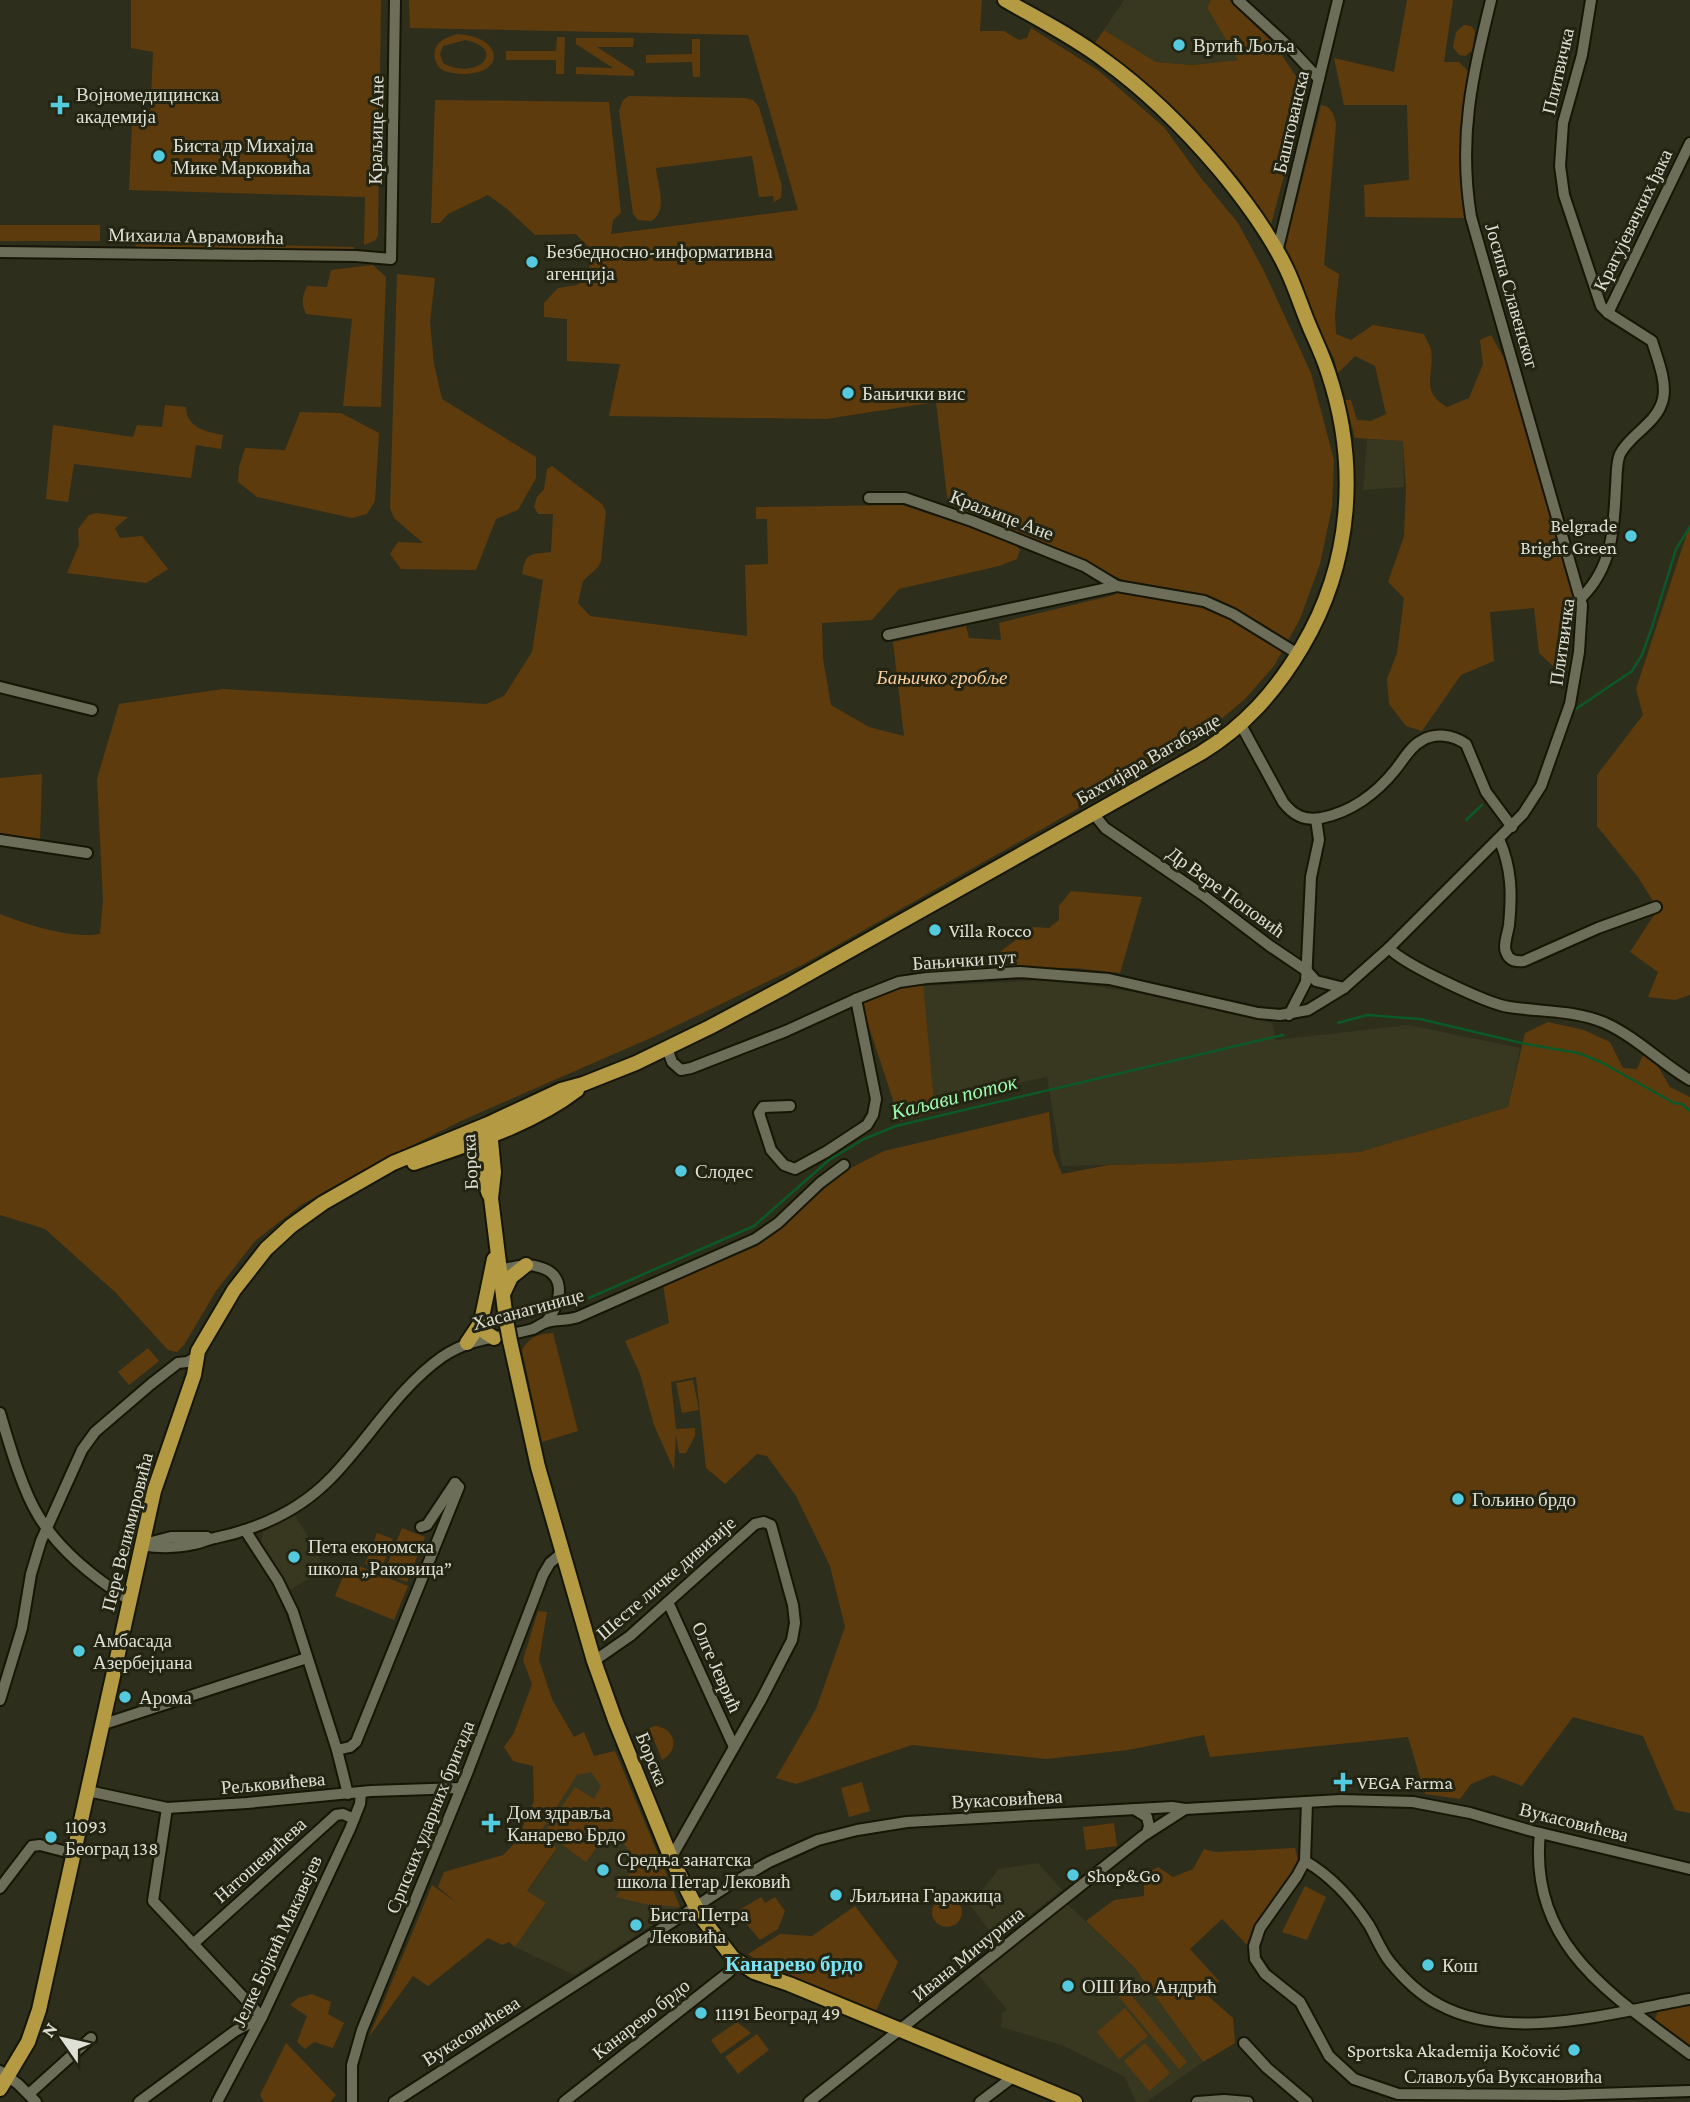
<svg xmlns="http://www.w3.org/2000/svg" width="1690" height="2102" viewBox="0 0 1690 2102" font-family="'Crimson Pro',serif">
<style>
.built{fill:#383821}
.green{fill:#5e3b0d;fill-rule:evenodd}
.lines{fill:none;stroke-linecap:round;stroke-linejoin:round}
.stream{stroke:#0b5928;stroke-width:2.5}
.minor-casing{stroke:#161606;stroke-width:14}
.major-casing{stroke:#161606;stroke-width:18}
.minor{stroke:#6d6e5a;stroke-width:10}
.major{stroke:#b49a43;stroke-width:14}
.major-bridge-casing{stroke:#161606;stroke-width:18;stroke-linecap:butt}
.major-bridge{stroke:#b49a43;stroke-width:14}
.poi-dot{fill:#54cade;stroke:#242413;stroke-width:2.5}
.labels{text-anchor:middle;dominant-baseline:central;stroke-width:6;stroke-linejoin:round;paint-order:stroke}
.poi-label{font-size:19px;fill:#dfe0d5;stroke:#242413;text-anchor:start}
.street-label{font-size:19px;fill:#dfe0d5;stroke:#242413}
.park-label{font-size:19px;font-style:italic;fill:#fdcf9e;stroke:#242413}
.water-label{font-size:21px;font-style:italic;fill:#9afaae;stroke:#242413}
.neighbourhood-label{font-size:21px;font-weight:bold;fill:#7ae2f5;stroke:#242413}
</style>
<rect width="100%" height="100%" fill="#2e2e1c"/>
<g class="built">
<polygon points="1124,0 1211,0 1207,7 1239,60 1193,65 1156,62 1104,30"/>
<polygon points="1367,439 1403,441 1404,487 1363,490"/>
<polygon points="1050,980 1135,992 1272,1023 1276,1040 1408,1025 1520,1048 1508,1107 1360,1152 1189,1163 1062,1166 1047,1077 934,1100 923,986"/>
<polygon points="294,1514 317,1551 324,1570 289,1590 261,1544 263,1532"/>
<polygon points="617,1755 680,1907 574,1975 515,1947 546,1904 527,1892 557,1849 539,1836 577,1775"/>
<polygon points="1038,1863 1062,1890 997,1941 970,1905 999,1869"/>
<polygon points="1063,1900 1134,1967 1203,2062 1146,2102 1136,2102 1125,2077 1064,2046 1001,2027 1002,2014 1007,2010 975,1971"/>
</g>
<g class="green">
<polygon points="131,0 381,0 378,235 376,240 364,245 365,197 129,190 132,124 150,123 153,52 131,48"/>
<path d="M409,0H982L980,31H1004L1019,40L1027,38L1031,28L1099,71L1164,127L1201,178L1238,223L1263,269L1311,373L1334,460L1332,507L1320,564L1300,619L1274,666L1245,699L1213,726L1109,791L804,964L653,1037L463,1120L361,1171L301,1205L255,1241L216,1291L184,1345L177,1352L168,1350L115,1292L45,1229L0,1215V914C28,925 70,939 100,934L103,900L97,779L119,704L223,689L486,704L504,696L532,652L543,580L522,574C526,551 530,555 551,552L553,514H538L534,507L537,497L544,489L547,469L552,466L602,504L606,511L601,561L598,567L583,581L578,603L590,616L747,636L745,565L768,564L767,519H756V507L902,505L1013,542L1020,550L1017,559L999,566L899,589L872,620L822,623L823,659L831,705L869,727L904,736L893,642L966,626L969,638L1001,640L999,623L1114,595L1128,582L948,504L936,402L826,419L609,416L620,364L567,361V319L544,317V303L558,288L577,285L590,277L589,248L576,234L535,235L506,208L488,195L448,214L440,223H431L435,100L609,102L621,213L613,220L611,234L798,210L748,35L410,28Z"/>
<polygon points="1211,0 1229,0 1275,45 1306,91 1271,225 1239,179 1194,127 1107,52 1094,44 1104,30 1156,62 1193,65 1238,60 1207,7"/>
<path d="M1407,0H1453L1444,62H1459L1468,71C1458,124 1460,165 1464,218L1365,217L1364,185L1409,180L1407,105H1344L1334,58L1394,72Z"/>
<polygon points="1464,25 1471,26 1475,31 1473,50 1465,56 1459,55 1453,47 1456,32"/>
<path d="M458,34C504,37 507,75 461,74C455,73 446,73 440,68C437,66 436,62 435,59C432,43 445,37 458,34ZM465,40C509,49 477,82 443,63L440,54L443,46Z"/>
<polygon points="557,37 565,37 564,74 556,74 556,60 506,60 506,51 556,51"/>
<polygon points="576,38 634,38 633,47 597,47 634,71 634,76 576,74 576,67 613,68 576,44"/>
<polygon points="692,39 700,39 700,77 693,77 692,62 646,63 646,55 692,54"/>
<path d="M629,96L745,98L753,100L759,107L782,186L781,198L774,202L773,196L759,197L752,156L656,168C657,184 669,211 651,221L638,220L633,214L619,111L623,100Z"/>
<path d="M1321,105C1331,106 1334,114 1336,124L1324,265L1339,274L1335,314L1336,334L1351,340L1373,325L1424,334C1426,339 1430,345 1431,350C1435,374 1419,391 1447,407L1469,398L1483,364L1480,340L1491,335L1504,358L1575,602L1565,677L1539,653L1534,608L1490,612L1494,661L1461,675L1422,731L1406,726L1389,704L1387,679L1397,653L1404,598L1388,582L1404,536L1406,489L1403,441L1355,438L1345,400H1351L1357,420L1371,421L1386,414L1375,366L1355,356L1338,373L1334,358L1317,328L1285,248Z"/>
<rect x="0" y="225" width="100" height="16"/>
<polygon points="136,242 354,247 354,251 135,249"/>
<path d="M373,265L386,277L381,407L343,406L352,319L306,314C301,303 302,297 307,286L327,287L331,270Z"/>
<polygon points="397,274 435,278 430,322 434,364 442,399 536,457 536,478 518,510 496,519 476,570 401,569 390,554 398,542 423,543 394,518 390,508"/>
<path d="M165,405L186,407C186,428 207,432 223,435L221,449L196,445L191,478L74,464L68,502L46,499L53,425L133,437L137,425L162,427Z"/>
<polygon points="300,412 341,413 379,433 375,501 367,514 352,518 257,497 238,482 239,467 245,448 285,450"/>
<polygon points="96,513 128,517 115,528 120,538 142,536 168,569 146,583 67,573 79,545 78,529 89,515"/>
<polygon points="1690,524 1690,995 1675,1000 1648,997 1658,972 1630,952 1658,909 1638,877 1597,826 1597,775 1643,715 1636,689"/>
<polygon points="42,774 40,841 0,833 0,778"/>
<polygon points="1071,891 1142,897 1120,973 1075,968 950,967 969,955 1000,952 1033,927 1049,928 1059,920 1059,906"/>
<polygon points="923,982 935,1112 900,1121 860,1000 900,985"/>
<polygon points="1548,1022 1584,1030 1610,1042 1623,1068 1637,1069 1643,1055 1658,1066 1670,1087 1690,1097 1690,1813 1675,1810 1643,1736 1573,1717 1522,1786 1493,1775 1471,1784 1460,1799 1425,1794 1408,1737 1210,1757 1204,1735 1128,1750 1046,1759 912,1745 796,1784 776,1778 816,1709 845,1627 830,1566 796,1496 767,1456 757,1454 725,1484 706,1468 696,1377 671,1382 676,1429 695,1428 695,1436 686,1453 679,1453 676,1435 674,1470 654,1425 640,1374 625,1341 669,1323 663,1284 746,1250 782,1225 845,1171 884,1151 1049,1112 1053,1152 1062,1174 1109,1165 1189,1163 1360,1152 1508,1107 1525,1033"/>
<path d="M553,1333L578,1431L542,1442L522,1350C531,1336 538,1334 553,1333Z"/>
<polygon points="148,1348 159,1361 129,1385 118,1372"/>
<polygon points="693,1380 699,1410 682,1413 676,1383"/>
<polygon points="402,1528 425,1537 407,1582 384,1573"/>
<polygon points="377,1533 393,1539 381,1570 365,1564"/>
<polygon points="349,1562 408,1586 394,1620 335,1596"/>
<polygon points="538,1611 547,1612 539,1660 552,1699 574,1737 584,1732 594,1756 615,1751 680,1907 645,1904 616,1897 637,1861 611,1827 586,1862 545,1832 575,1787 594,1799 601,1786 591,1772 577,1775 539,1835 557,1848 527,1891 546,1903 515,1947 509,1942 502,1945 488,1938 428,1986 413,1976 369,2037 432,1885 457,1903 438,1887 444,1872 503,1855 516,1842 534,1801 533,1766 513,1761 504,1747 514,1733 532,1684 523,1660"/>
<path d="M655,1726C676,1728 680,1750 662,1760L649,1728Z"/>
<polygon points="862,1782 870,1811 849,1817 841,1788"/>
<polygon points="1114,1823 1117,1846 1086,1850 1083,1827"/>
<polygon points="1295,1848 1299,1865 1260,1921 1247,1945 1222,1919 1190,1949 1219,1981 1208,1996 1233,2018 1235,2043 1203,2062 1134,1967 1086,1921 1114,1900 1144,1896 1144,1875 1158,1867 1173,1877 1193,1869 1204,1849 1215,1852"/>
<polygon points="1305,1886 1326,1897 1307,1940 1282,1932"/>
<circle cx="947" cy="1912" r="15"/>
<polygon points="761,1897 765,1903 775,1897 785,1911 778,1929 760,1940 736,1912"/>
<path d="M855,1906L898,1962L875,2013C832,1996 785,1981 748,1954L780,1934L812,1936Z"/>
<polygon points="1122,1984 1187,2062 1179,2069 1114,1991"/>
<polygon points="312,1994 331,2002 328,2014 344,2023 333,2048 314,2042 305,2049 297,2042 307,2016 290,2005 298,1998"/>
<polygon points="1690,2004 1690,2047 1654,2021 1659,2009"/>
<polygon points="1125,2008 1148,2036 1119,2059 1097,2032"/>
<polygon points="737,2022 751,2033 721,2054 711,2040"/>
<polygon points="757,2034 769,2050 738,2074 725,2057"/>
<polygon points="286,2043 336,2095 330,2102 264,2102 260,2095"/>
<polygon points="1145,2043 1170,2073 1149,2091 1124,2061"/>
</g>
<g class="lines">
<g class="stream">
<polyline points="1573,711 1632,671 1642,655 1652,627 1676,549 1690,527"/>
<polyline points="1466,820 1482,805"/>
<polyline points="1338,1023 1367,1015 1420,1019 1526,1044 1578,1053 1601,1062 1674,1103 1682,1104 1690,1111"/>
<polyline points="589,1298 754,1226 829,1160 864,1139 896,1126 1283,1035"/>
</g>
<defs>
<g id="minor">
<polyline points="1238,0 1288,46 1319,79"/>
<polyline points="0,252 356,256 391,259 395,0"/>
<polyline points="1277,252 1338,0"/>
<polyline points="1608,313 1690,143"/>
<polyline points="869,498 905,498 972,521 1084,566 1117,586"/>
<path d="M1582,597C1613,566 1614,527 1616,486C1617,476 1616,463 1620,454C1631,433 1657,424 1663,399C1667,381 1657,358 1652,341L1608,313L1601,306L1564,195L1560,166L1563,123L1582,55L1591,0"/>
<polyline points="888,635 1117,586 1204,601 1233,614 1298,654"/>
<polyline points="0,687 92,710"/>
<path d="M1241,725L1283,802C1293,815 1304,821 1321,818C1351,812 1377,793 1396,769C1403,760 1411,746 1421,741C1435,732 1453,735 1466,744L1486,792L1512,827"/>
<polyline points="1093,813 1105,828 1203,895 1270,946 1307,971 1316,981 1344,988"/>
<path d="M1499,839C1512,869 1512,894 1509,925C1508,933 1503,945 1506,952C1509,961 1516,962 1524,961L1598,928L1656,907"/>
<polyline points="0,840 87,853"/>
<path d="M1389,948C1403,964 1488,1004 1509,1007C1541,1012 1575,1010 1605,1023C1636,1037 1661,1063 1690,1080"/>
<polyline points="1289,1015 1306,982 1311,877 1319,840 1316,819"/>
<path d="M667,1048L672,1062L681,1070L691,1068L786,1031L856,999L899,982L927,978L1020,972L1109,979L1258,1013L1280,1015L1308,1010L1344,988L1389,948L1523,814L1541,786L1570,704L1579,652L1582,605L1471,217C1458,137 1472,78 1491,0"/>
<polyline points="790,1106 763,1107 759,1113 771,1150 784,1165 795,1169 826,1152 867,1125 873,1115 876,1099 856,999"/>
<path d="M500,1270C513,1267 526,1263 539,1267C568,1274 561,1305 546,1322"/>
<path d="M0,1413C9,1443 22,1489 38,1515C59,1551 94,1578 129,1600"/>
<polyline points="421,1527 427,1525 455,1483"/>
<polyline points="245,1530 278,1581 293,1612 337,1750 348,1794"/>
<polyline points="144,1544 171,1537 207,1537"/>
<path d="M141,1545C159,1548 177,1548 194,1544C201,1543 208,1539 215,1538C258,1529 300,1510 331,1478C369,1439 397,1389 442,1357C471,1337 500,1338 533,1329C538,1327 542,1323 547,1322C556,1319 566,1321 578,1317L755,1239L778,1223L820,1183L844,1165"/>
<polyline points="668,1602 734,1747"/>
<polyline points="594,1661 630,1636 755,1524 764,1522 771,1525 793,1605 795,1623 792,1640 761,1700 671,1858"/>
<polyline points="0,1700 22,1628 31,1574 41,1541 82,1450 95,1432 151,1384 178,1363 187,1362 196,1357"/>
<polyline points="104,1724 307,1658"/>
<polyline points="337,1750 350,1747 356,1742 459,1487 455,1483"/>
<polyline points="88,1791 167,1808 247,1803 371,1791 461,1788"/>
<polyline points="1307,1802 1305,1861 1297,1876 1260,1928 1254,1946 1255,1959 1265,1974 1300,2002 1329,2056 1354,2079 1398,2094 1563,2095 1690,2091"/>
<polyline points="1134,1809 1147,1817 1149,1826 1147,1833"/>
<path d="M1540,1833C1528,1945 1612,1995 1690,2054"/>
<path d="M1305,1861C1331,1876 1352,1899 1369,1925C1376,1937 1381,1951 1390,1962C1403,1978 1419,1994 1438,2004C1510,2044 1613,2012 1690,1999"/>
<polyline points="0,1888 32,1846 40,1845 75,1854"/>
<polyline points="193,1944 336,1815 343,1814 354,1819"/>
<polyline points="1244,2043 1267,2068 1307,2102"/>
<polyline points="0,2071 18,2084 36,2102"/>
<polyline points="29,2094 91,2038"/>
<polyline points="139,2102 235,2031 262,2017 153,1901 167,1808"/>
<polyline points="217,2102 262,2017 350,1829 360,1804 361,1792"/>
<polyline points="352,2102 352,2065 362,2030 468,1771 543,1575 550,1563 562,1553"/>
<polyline points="394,2102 726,1887 769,1862 818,1840 857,1830 907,1822 1172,1807 1185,1809 1341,1800 1413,1802 1470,1813 1532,1831 1690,1869"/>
<polyline points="564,2102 729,1972 738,1962"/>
<polyline points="809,2102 1143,1836 1185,1809"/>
<polyline points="980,2102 1013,2077"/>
<polyline points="1197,2102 1224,2100 1248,2102"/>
</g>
<g id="major">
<polyline points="490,1130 494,1172 491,1198 506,1320"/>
<polyline points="475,1132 485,1183 489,1194"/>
<path d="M414,1163C470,1143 530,1126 577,1090"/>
<polyline points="504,1292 511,1277 526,1265"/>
<polyline points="481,1322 485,1332 494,1338"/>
<polyline points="510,1341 538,1467 594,1661 615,1720 671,1858 701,1917 733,1958 754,1972 789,1984 1075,2102"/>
<polyline points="467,1343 481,1322 494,1259"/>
<path d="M0,2089L28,2042L39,2010L154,1491L194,1375L198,1351L234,1290L266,1249L291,1226L323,1203L393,1163L488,1124L561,1090L583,1084L636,1063L710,1027L785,987L1201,753C1245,726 1276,691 1302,647C1352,563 1359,464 1328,372C1323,356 1315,340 1308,323C1301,306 1295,287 1287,270C1270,234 1244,199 1219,169C1185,129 1147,91 1104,60C1074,37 1038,19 1005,0"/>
</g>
</defs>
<use href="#minor" class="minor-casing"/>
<use href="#major" class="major-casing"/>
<use href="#minor" class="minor"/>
<use href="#major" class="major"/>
<defs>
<polyline id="major-bridge" points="506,1320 510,1341"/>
</defs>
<use href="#major-bridge" class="major-bridge-casing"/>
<use href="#major-bridge" class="major-bridge"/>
</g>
<g class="poi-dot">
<circle cx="1179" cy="45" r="7"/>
<path d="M56.5 94.5h7v7h7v7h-7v7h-7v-7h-7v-7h7z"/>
<circle cx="159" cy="156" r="7"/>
<circle cx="532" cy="262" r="7"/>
<circle cx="848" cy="393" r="7"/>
<circle cx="1631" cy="536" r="7"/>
<circle cx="935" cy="930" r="7"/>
<circle cx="681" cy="1171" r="7"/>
<circle cx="1458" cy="1499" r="7"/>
<circle cx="294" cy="1557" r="7"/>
<circle cx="79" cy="1651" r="7"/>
<circle cx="125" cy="1697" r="7"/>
<path d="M1339.5 1771.5h7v7h7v7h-7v7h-7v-7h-7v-7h7z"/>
<path d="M487.5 1812.5h7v7h7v7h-7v7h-7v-7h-7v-7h7z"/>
<circle cx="51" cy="1837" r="7"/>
<circle cx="603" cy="1870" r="7"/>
<circle cx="1073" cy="1875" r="7"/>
<circle cx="836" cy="1895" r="7"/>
<circle cx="636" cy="1925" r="7"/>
<circle cx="1428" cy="1965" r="7"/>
<circle cx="1068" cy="1986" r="7"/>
<circle cx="701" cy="2013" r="7"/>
<circle cx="1574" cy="2050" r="7"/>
</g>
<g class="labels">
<g class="poi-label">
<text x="1193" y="45">Вртић Љоља</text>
<text x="76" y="94">Војномедицинска<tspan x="76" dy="22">академија</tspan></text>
<text x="173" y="145">Биста др Михајла<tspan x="173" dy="22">Мике Марковића</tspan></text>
<text x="546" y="251">Безбедносно-информативна<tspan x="546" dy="22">агенција</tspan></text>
<text x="862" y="393">Бањички вис</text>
<text x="1617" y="525" text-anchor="end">Belgrade<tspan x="1617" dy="22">Bright Green</tspan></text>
<text x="949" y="930">Villa Rocco</text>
<text x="695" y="1171">Слодес</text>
<text x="1472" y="1499">Гољино брдо</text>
<text x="308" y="1546">Пета економска<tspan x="308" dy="22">школа „Раковица”</tspan></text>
<text x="93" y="1640">Амбасада<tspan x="93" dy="22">Азербејџана</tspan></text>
<text x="139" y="1697">Арома</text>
<text x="1357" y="1782">VEGA Farma</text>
<text x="507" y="1812">Дом здравља<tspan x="507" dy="22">Канарево Брдо</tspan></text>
<text x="65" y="1826">11093<tspan x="65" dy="22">Београд 138</tspan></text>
<text x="617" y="1859">Средња занатска<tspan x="617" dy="22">школа Петар Лековић</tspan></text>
<text x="1087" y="1875">Shop&amp;Go</text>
<text x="850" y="1895">Љиљина Гаражица</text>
<text x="650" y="1914">Биста Петра<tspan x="650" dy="22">Лековића</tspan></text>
<text x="1442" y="1965">Кош</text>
<text x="1082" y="1986">ОШ Иво Андрић</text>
<text x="715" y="2013">11191 Београд 49</text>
<text x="1560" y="2050" text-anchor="end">Sportska Akademija Kočović</text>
</g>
<g class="street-label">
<text transform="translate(1558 71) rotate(-77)">Плитвичка</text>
<text transform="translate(1291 122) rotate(-77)">Баштованска</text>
<text transform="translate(376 130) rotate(-89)">Краљице Ане</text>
<text transform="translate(1633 220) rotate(-64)">Крагујевачких ђака</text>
<text transform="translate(196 236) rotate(1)">Михаила Аврамовића</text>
<text transform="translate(1512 296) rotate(74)">Јосипа Славенског</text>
<text transform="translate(1002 515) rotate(21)">Краљице Ане</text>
<text transform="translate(1562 642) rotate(-82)">Плитвичка</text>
<text transform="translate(1148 759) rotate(-30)">Бахтијара Вагабзаде</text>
<text transform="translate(1226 892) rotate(36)">Др Вере Поповић</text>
<text transform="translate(964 960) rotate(-4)">Бањички пут</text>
<text transform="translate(470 1162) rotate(-93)">Борска</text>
<text transform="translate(528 1309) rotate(-15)">Хасанагинице</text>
<text transform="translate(127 1532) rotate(-76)">Пере Велимировића</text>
<text transform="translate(666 1578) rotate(-41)">Шесте личке дивизије</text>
<text transform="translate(717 1667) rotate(66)">Олге Јеврић</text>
<text transform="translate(652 1759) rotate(68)">Борска</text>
<text transform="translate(273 1783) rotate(-5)">Рељковићева</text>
<text transform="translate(1007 1799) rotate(-3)">Вукасовићева</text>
<text transform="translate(430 1817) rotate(-68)">Српских ударних бригада</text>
<text transform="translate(1574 1822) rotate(14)">Вукасовићева</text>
<text transform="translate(260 1860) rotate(-42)">Натошевићева</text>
<text transform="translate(277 1941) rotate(-65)">Јелке Бојкић Макавејев</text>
<text transform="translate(968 1954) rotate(-39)">Ивана Мичурина</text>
<text transform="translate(641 2019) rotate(-38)">Канарево брдо</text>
<text transform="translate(471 2031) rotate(-33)">Вукасовићева</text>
<text x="1503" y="2076">Славољуба Вуксановића</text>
</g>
<g class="park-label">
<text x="942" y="677">Бањичко гробље</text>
</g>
<g class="water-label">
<text transform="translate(954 1097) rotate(-14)">Каљави поток</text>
</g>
<g class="neighbourhood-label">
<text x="794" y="1964">Канарево брдо</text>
</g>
</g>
<g transform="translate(63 2039) rotate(304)" stroke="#242413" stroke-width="5" paint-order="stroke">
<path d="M0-5L12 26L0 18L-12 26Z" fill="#dfe0d5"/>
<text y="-10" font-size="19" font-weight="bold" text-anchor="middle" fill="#dfe0d5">N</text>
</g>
</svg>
